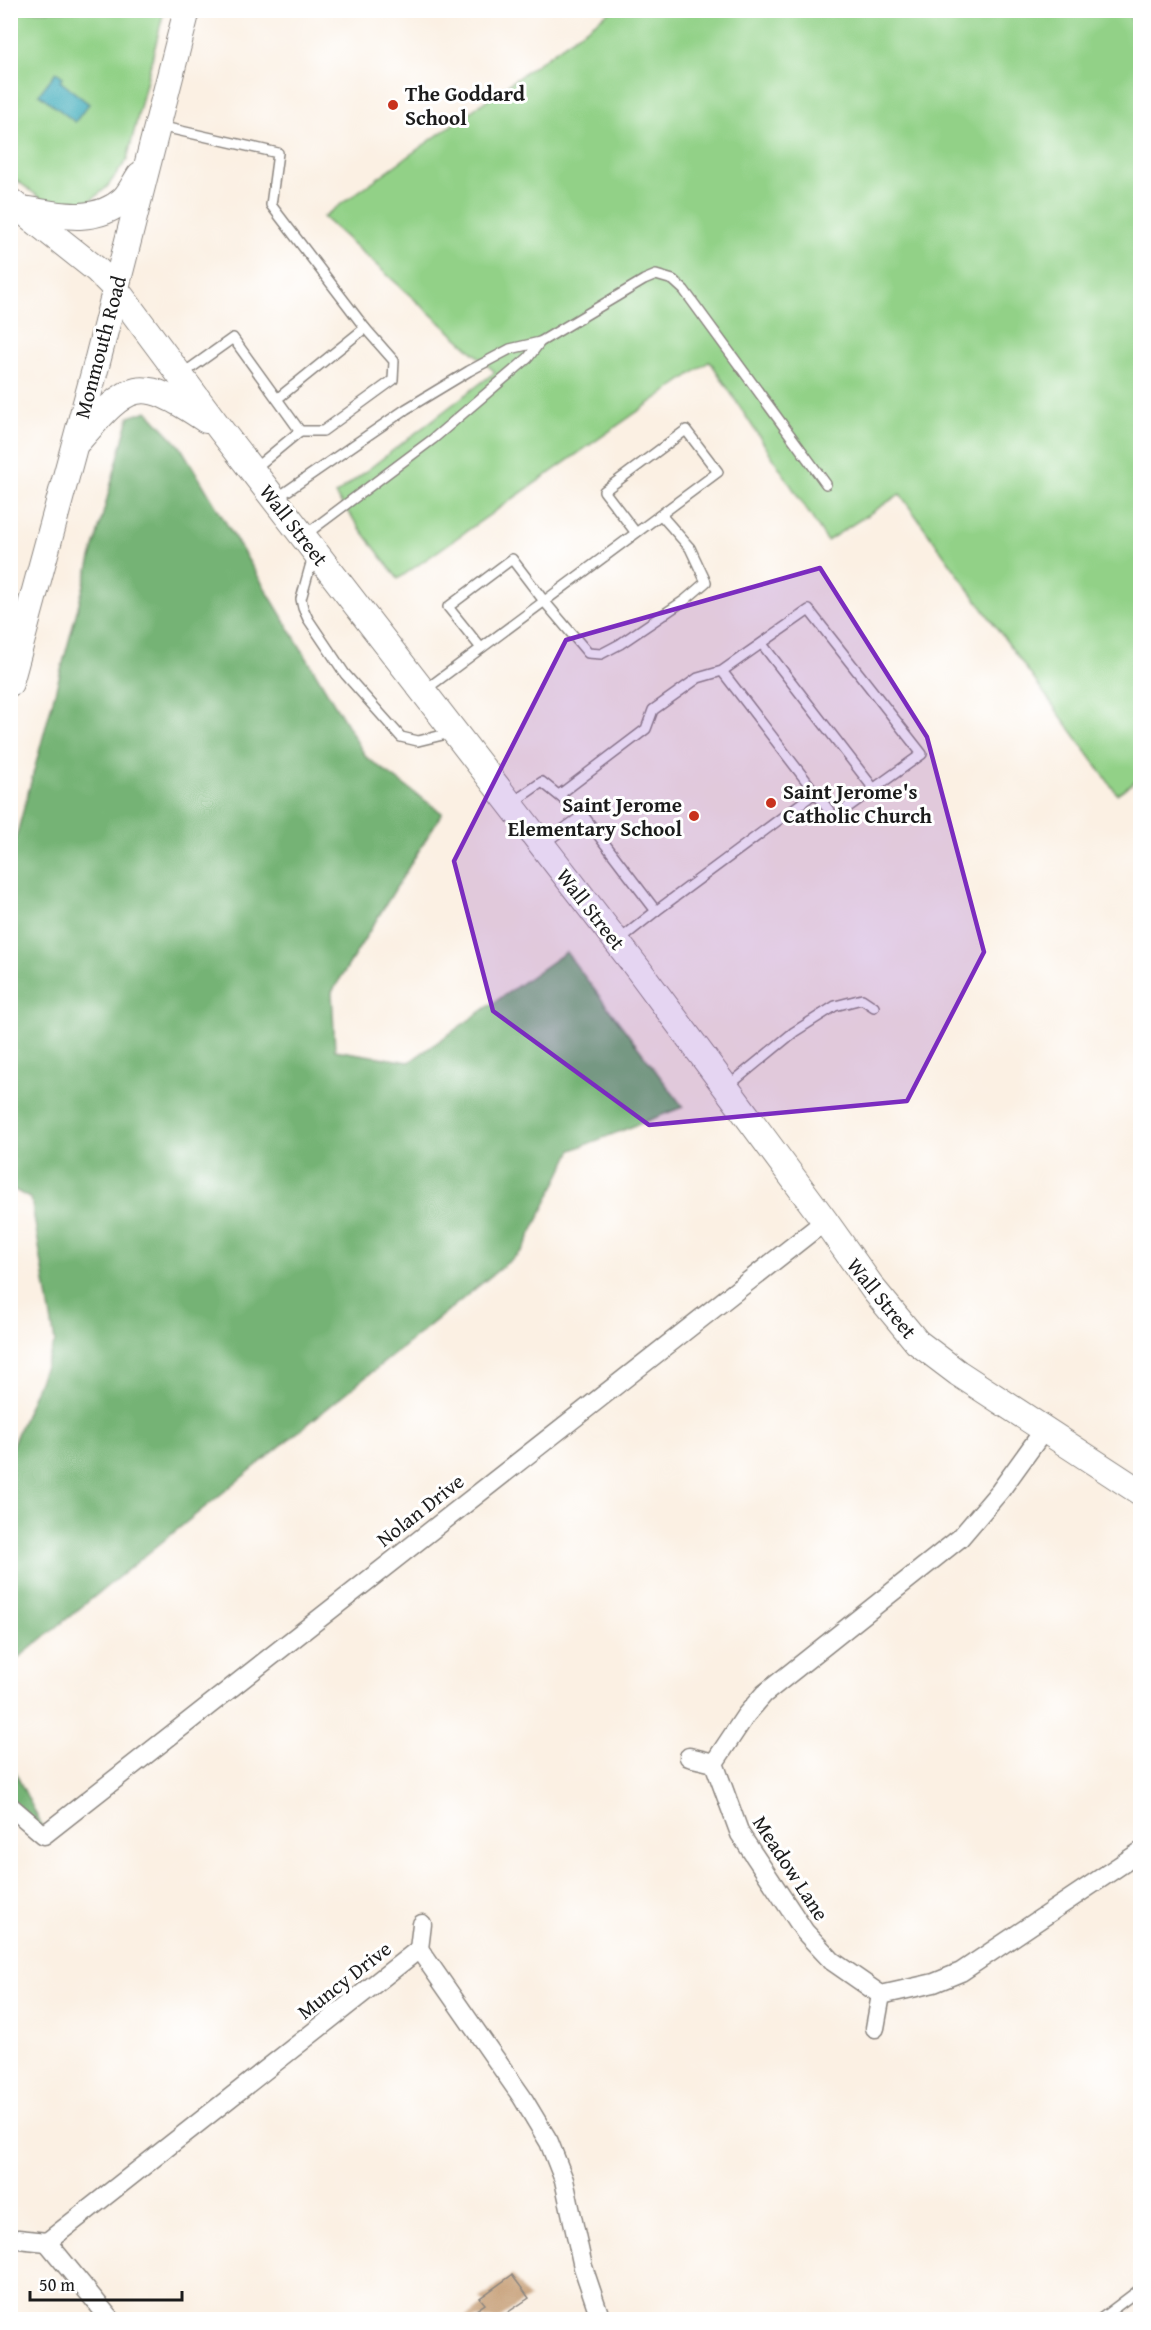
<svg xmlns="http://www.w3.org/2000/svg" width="1151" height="2330" viewBox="0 0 1151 2330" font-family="'Gentium Book Plus',serif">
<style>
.green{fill:#92d187;stroke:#577652;stroke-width:1.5}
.forest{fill:#75b374;stroke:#486848;stroke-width:1.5}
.water{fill:#3baab9;stroke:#2c636a;stroke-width:1.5}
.building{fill:#c9a47f}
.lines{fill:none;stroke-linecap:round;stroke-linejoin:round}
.lane-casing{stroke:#8c8680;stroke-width:12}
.street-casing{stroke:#8c8680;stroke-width:21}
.secondary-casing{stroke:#8c8680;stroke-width:28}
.lane{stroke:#fff;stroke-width:9}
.street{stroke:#fff;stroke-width:18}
.secondary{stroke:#fff;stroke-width:26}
.marked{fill:#7b2cbf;fill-opacity:0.2;stroke:#7b2cbf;stroke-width:4.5;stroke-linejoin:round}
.poi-dot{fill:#c8321e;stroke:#fff;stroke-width:2}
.labels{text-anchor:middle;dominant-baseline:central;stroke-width:6;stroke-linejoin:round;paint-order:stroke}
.poi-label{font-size:21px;font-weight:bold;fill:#1c1c1c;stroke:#fff;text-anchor:start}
.street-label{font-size:21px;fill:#1c1c1c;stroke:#fff}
</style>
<rect width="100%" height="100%" fill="#fff"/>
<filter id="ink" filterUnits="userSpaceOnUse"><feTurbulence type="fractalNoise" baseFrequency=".0167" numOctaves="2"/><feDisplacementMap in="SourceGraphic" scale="12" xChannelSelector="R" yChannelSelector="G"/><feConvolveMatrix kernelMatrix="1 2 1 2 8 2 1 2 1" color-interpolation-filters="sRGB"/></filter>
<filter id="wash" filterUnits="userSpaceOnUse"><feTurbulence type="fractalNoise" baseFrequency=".008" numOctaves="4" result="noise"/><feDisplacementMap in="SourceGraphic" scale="24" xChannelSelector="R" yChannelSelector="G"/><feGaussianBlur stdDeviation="1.35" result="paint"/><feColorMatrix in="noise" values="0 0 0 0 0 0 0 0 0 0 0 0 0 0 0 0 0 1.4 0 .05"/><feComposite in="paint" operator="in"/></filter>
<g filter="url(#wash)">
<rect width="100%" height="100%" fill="#fbf0e3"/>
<g class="green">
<polygon points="11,11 164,11 127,160 107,187 90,201 73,204 43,200 11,176"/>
<polygon points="611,11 1127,11 1140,37 1140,778 1117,794 900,494 827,541 710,361 398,579 335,495 495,372 323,217"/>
</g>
<g class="forest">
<polygon points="147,411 180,446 366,757 442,813 332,992 335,1050 409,1062 566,952 683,1107 572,1150 523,1250 11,1664 11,1449 55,1342 31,1199 11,1188 11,856 129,417"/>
<polygon points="11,1764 45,1832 11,1801"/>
</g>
<polygon class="water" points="56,72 63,77 60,81 89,104 75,122 39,94"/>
<g id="blocks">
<polygon class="building" points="512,2275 529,2298 498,2319 463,2319 485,2304 480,2298"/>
</g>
</g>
<g filter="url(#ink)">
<use href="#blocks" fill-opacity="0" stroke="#8c8680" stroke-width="1.5"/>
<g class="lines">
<defs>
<g id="lane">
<polyline points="159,126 278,153 271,205 365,328 277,399"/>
<polyline points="540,342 644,280 656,275 673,280 684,290 826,484"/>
<polyline points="181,375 233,338 300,431 254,469"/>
<polyline points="300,431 323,431 393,380 394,361 365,328"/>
<polyline points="277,498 406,409 469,371 510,349 540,342 528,358 433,439 305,535"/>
<polyline points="313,556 301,599 303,608 308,619 345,674 401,737 418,741 451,733"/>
<polyline points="10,610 29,614"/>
<polyline points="762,644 874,789"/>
<polyline points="481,648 448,607 512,559 544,601 588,653 601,654 620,644 685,600 706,582 690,548 661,515"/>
<polyline points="425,690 718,472 686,430 604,491 636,533"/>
<polyline points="559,795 646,729 653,710 698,678 722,671 809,610 922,754 834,817 722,671"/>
<polyline points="512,803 542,782 583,815"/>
<polyline points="543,844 583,815 656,911 618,941"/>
<polyline points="656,911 815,793"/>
<polyline points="728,1086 794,1032 835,1006 862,999 874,1007"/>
<polyline points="1099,2320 1140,2289"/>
</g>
<g id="street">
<polyline points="1044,1430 1000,1491 960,1538 764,1694 746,1715 714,1763 740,1834 805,1932 832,1961 881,1995 934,1983 961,1972 1140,1852"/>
<polyline points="689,1757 714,1763"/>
<polyline points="10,1806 44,1835 825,1221"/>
<polyline points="419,1949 522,2097 549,2142 564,2180 583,2267 601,2320"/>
<polyline points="419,1949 422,1924"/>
<polyline points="875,2028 881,1995"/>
<polyline points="18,2239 47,2242"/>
<polyline points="47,2242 419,1949"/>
<polyline points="47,2242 111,2320"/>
</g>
<g id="secondary">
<polyline points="10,201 97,270 115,288 220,429 638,969 825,1221 874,1290 917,1342 958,1373 1140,1492"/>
<path d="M23,209C57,215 96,225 124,199C130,193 135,182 140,175"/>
<path d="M79,440C130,382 138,374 206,420"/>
<polyline points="10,683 96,366 187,10"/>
</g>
</defs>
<use href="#lane" class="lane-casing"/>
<use href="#street" class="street-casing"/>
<use href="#secondary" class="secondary-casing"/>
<use href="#lane" class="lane"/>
<use href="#street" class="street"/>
<use href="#secondary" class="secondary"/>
</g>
</g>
<path class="marked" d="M820,568L927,737L984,952L907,1101L649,1125L493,1011L454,861L566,640Z"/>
<g class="poi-dot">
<circle cx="393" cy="105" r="6"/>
<circle cx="771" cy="803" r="6"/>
<circle cx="694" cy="816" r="6"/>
</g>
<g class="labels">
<g class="poi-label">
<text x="405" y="93">The Goddard<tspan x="405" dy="24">School</tspan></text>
<text x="783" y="791">Saint Jerome's<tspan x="783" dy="24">Catholic Church</tspan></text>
<text x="682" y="804" text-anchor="end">Saint Jerome<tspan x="682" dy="24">Elementary School</tspan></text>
</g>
<g class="street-label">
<text transform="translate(100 347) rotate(-75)">Monmouth Road</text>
<text transform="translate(294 525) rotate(52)">Wall Street</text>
<text transform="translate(591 909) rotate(52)">Wall Street</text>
<text transform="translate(882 1298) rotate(51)">Wall Street</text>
<text transform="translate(420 1510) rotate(-38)">Nolan Drive</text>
<text transform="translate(791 1868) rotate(57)">Meadow Lane</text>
<text transform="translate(344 1980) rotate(-38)">Muncy Drive</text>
</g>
</g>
<rect width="1151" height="2330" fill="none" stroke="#fff" stroke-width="36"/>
<path d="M30 2291v9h152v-9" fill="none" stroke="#1c1c1c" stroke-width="3"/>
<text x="39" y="2291" font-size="18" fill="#1c1c1c" stroke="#ffffff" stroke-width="4.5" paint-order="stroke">50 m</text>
</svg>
